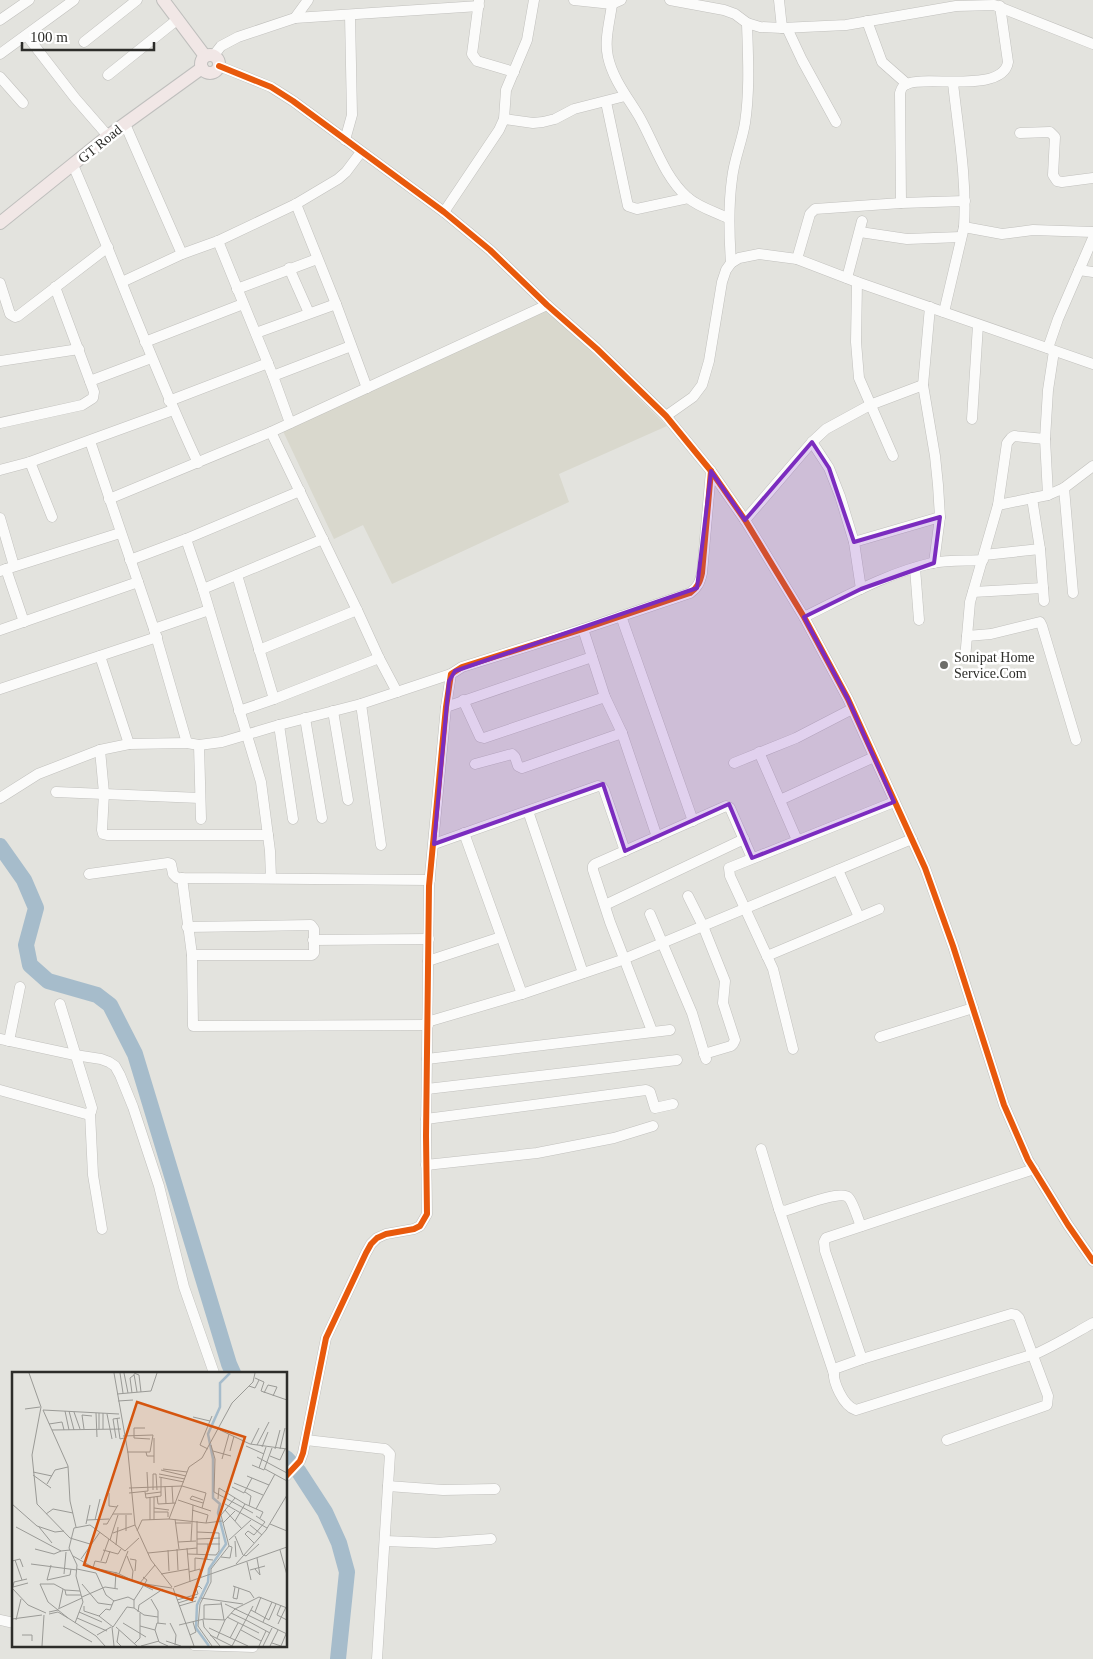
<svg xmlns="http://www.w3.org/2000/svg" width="1093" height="1659" viewBox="0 0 1093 1659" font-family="'Times New Roman',serif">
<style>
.built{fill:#d9d8cd}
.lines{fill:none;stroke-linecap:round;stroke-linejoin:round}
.river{stroke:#a6bccb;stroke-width:16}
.minor-casing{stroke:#c1c0bd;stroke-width:11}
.major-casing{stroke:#bfbfbd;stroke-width:14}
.minor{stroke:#fbfbfa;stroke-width:10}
.major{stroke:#f1e7e6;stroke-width:12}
.cycleway-casing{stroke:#fff;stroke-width:9}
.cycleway{stroke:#e8590c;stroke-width:6}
.marked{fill:#7b2cbf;fill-opacity:0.2;stroke:#7b2cbf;stroke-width:4;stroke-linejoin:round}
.poi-dot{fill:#6d6d69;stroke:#fff;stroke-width:2}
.labels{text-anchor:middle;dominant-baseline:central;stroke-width:5;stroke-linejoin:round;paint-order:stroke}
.street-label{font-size:14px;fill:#2d2d2a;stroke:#fff}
.poi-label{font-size:14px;fill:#2d2d2a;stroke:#fff;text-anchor:start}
.inset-river{fill:none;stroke:#a6bccb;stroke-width:2.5}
.inset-road{fill:none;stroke:#9a9a96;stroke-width:1}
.view{fill:#d5550f;fill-opacity:0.15;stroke:#d5550f;stroke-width:2.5}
.inset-edge{fill:none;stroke:#2d2d2a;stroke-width:2.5}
</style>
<rect width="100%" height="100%" fill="#e3e3de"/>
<polygon class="built" points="546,307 667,426 559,474 569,502 392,584 363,525 334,539 282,429"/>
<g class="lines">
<g class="river">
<polyline points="0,846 24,880 36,908 26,945 30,965 48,981 97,995 110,1005 135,1054 229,1364 233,1373"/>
<polyline points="286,1458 299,1472 325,1512 339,1543 347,1572 338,1659"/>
</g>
<defs>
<g id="minor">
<polyline points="574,0 612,4 621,0"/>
<polyline points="670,0 724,10 735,14 747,23 760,27 782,28 846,25 956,6 994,5 1093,44"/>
<polyline points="779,0 782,28"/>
<polyline points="479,1 472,54 477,61 514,72"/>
<path d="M612,4C610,21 604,40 608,57C613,80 629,99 640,118C655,145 664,176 687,197C698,207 715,212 728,218"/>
<polyline points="295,18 308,0"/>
<polyline points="0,20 29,0"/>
<polyline points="867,21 882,62 907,84"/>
<polyline points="787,28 802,60 836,122"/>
<polyline points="27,36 75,98 108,136"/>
<polyline points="84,42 137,0"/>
<polyline points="0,54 74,0"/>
<polyline points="214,55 221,46 238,37 295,18 479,6"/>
<polyline points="219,66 271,87 293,101 444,212 490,250 547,305 597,349 666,416 711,471 745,520 804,617 848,699 925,868 953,946 1004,1105 1028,1160 1068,1225 1093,1261"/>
<polyline points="108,75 178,19"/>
<polyline points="0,77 23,103"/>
<polyline points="606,102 628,206 637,209 688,198"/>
<polyline points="504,119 533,123 543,122 555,119 574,109 625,96"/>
<polyline points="125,124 182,254"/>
<polyline points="1020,133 1050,132 1055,137 1053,175 1057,181 1062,182 1093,178"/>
<polyline points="345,140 352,115 350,15"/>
<path d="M73,165C116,264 152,365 198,463"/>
<path d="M901,203L900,93C901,89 902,86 907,84C925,75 1003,94 1008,62L1000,6"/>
<polyline points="296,204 336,304 367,388"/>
<polyline points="444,212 499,130 504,119 506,90 527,40 534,0"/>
<polyline points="964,227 1002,234 1033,230 1093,232"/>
<polyline points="860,232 907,239 961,237"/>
<polyline points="218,241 273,376 290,423"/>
<polyline points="797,259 810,214 815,209 901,203 965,201"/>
<path d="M731,263C729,234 728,207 732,179C734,159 742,142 745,123C750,90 748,56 747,23"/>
<polyline points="289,268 309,313"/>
<polyline points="1079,270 1093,272"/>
<polyline points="847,278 862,221"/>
<polyline points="122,282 182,254 218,241 296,204 338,179 346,172 361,152"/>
<polyline points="857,282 856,342 859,378 893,456"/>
<polyline points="0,283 10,314 15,317 18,316 108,247"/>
<polyline points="237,289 317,259"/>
<polyline points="930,307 923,385 935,456 938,485 940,517 934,563"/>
<path d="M944,312L964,227C967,179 958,130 953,83"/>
<polyline points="256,333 336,304"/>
<polyline points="145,342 243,304"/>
<polyline points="1048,348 1058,319 1093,238"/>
<polyline points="0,361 79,349"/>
<polyline points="273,376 351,346"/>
<polyline points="90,381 151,358"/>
<polyline points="169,401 268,363"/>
<polyline points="666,416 693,397 702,385 709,361 722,282 726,270 731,263 739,258 759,254 797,259 857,282 1093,364"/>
<polyline points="972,419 978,325"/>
<polyline points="0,423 82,405 93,398 94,392 55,287"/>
<polyline points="271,432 357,610 379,658 397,692"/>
<polyline points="90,441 154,629 187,743"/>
<polyline points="812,442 829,468 840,496 854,542 861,589"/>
<polyline points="30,462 52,517"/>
<polyline points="0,470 30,462 173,410"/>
<polyline points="1064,488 1073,593"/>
<polyline points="1048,495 1045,439 1048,390 1054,351"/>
<polyline points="1032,498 1040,549 1044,601"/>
<polyline points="109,499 271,432 547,305"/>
<polyline points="998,505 1048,495 1064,488 1093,466"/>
<polyline points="0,518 14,566"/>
<polyline points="745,520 812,442 826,429 870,405 923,385"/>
<polyline points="186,539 203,589 261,782 270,851 271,878"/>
<polyline points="854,542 940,517"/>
<polyline points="984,555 1040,549"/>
<polyline points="130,560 186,539 300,491"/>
<polyline points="915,568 919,620"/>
<polyline points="6,569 24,622"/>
<polyline points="0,571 120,533"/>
<polyline points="237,575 274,699"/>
<polyline points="203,589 323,539"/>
<polyline points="973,592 1043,588"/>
<polyline points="621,616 693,821"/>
<path d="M804,617C845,597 887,573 932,563C949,560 966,561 983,560"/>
<polyline points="154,629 209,610"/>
<polyline points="583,629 605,697 622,733 657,837"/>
<polyline points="0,630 138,582"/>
<polyline points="967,636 991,634 1040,622 1042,626 1076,740"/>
<polyline points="259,650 357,610"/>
<polyline points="100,656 129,744"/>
<polyline points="965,659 970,602 998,505 1007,443 1011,438 1014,436 1045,439"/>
<polyline points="0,689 157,637"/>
<polyline points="463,700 480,737 484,738 605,697"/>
<polyline points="361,704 381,845"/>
<polyline points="446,707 592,657"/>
<polyline points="239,711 274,699 379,658"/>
<polyline points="333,711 348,800"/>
<polyline points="305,718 322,818"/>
<polyline points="279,725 293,819"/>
<polyline points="199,745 201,819"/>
<polyline points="100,750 104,793 102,830 103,834 107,835 268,835"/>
<polyline points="759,752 797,840"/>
<polyline points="734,763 796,738 852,709"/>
<polyline points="475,764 512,754 515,757 518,766 522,768 622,733"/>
<polyline points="56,792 200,798"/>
<polyline points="0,798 38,774 100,750 129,744 187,743 199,745 222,742 279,725 361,704 451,674"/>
<polyline points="780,800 874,757"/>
<polyline points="528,811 583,973"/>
<polyline points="464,833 522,994"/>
<polyline points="434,844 598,786 602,787 604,790 625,851"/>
<polyline points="838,870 859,917"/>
<polyline points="89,874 168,863 171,864 173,874 177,878 430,880"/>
<polyline points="182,878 192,955 193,1026 428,1025"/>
<polyline points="688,896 703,926 725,981 723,1003 735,1040 733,1044 731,1046 704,1054"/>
<polyline points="605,905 744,839"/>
<polyline points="650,914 692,1013 706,1059"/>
<polyline points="187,927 311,925 314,929 314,953 312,955 192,955"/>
<polyline points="313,940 429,939"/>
<polyline points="767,956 879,909"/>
<polyline points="428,961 501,937"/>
<polyline points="427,1022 522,994 619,961 912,839"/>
<polyline points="652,1031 610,922 593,870 593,866 595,864 726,806 730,808 752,858"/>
<polyline points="880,1037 973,1008"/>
<polyline points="0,1039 75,1055 101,1059 109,1062 115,1066 120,1075 133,1107 159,1186 184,1287 214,1373"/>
<polyline points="9,1041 20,987"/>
<polyline points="793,1049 773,969 730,876 729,868 894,802"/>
<polyline points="427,1059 670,1030"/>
<polyline points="427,1089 677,1060"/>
<polyline points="0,1090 86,1114 91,1112 92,1108 60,1004"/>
<polyline points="90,1113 93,1175 102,1229"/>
<polyline points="426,1119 646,1090 650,1092 655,1108 673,1104"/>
<path d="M761,1149L779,1209L784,1211C796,1208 839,1190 848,1197C853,1201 858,1220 861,1226"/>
<polyline points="426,1165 537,1153 614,1138 653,1126"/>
<polyline points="779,1209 834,1374"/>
<polyline points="862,1359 825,1251 824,1242 826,1238 1034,1169"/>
<polyline points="306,1440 385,1449 390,1454 377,1659"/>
<path d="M947,1440L1047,1405L1048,1396L1019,1318L1016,1315L1011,1314L862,1359L834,1369C832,1381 843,1406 856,1410L1031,1355H1033C1054,1346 1073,1334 1093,1323"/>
<path d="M286,1476L300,1461L303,1453L326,1338L366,1253L371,1244L377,1238L386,1234L414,1229L420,1226L427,1214L426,1136L429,886L446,707L451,674L462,667L583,629L690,593C698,587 700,582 702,573L711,471"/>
<polyline points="388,1486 443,1490 495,1489"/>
<polyline points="385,1541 436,1543 491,1539"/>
<polyline points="0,1620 14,1623"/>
<polyline points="194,1645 253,1647"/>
</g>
<g id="major">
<polyline points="163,0 205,56"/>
<circle cx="210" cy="64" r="9"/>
<polyline points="0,223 108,136 202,68"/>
</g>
</defs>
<use href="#minor" class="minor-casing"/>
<use href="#major" class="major-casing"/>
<use href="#minor" class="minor"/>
<use href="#major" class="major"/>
<defs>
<g id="cycleway">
<polyline points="219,66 271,87 293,101 444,212 490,250 547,305 597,349 666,416 711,471 745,520 804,617 848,699 925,868 953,946 1004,1105 1028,1160 1068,1225 1093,1261"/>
<path d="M286,1476L300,1461L303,1453L326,1338L366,1253L371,1244L377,1238L386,1234L414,1229L420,1226L427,1214L426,1136L429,886L446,707L451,674L462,667L583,629L690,593C698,587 700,582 702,573L711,471"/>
</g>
</defs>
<use href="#cycleway" class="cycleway-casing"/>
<use href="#cycleway" class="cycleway"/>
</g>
<path class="marked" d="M812,442L829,468L854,542L940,517L934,563L861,589L804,617L848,699L894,802L752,858L729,804L625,851L603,784L434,844L449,681L455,671L697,588L711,471L745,520Z"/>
<circle class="poi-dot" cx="944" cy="665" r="5"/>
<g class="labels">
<g class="street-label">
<text transform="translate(100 144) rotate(-39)">GT Road</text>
</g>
<g class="poi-label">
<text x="954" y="657">Sonipat Home<tspan x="954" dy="16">Service.Com</tspan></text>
</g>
</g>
<g transform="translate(12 1372)">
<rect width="275" height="275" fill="#e3e3de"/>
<path class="inset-river" d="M197,274L184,256L185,233L196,210L197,197L214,172L206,141L208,132L201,126V87L196,62L208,35V11L218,1"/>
<path class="inset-road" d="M17,1L29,35L20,83L25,132L58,166L78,172M102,1L116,81L123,153L139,188L160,215M108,1L111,21M112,1L116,21M122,1L127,3L129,20M122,2L125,20M243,6L252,10L249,19L275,28M237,14L243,16L247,8M120,21L118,6L122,3M252,21L256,13L265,15L261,24M105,22L139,19L145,1M106,29L121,28M13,37L28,35M53,39L57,58M57,39L62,58M62,40L68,57M84,41L85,65M87,41V57M91,41V57M95,42L100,67M181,45L198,49M105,46L108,67L112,66M37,52L50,50L52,58M133,56H122V66L138,67M72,57L70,43L80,44M40,58L109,57M208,58L238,72L275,77M111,64L141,63L138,80H115M104,66L101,47L108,46M142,66V84M239,72L247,56M199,73L203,87L202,120L241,141M245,73L257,50M234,74L252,82M250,75L256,60M196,77L188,73L200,44M263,77L268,58M268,77L273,56M201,79L219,84M218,79L222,64M134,80L135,84H142V91M258,84L268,88L273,77M245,85L275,101M210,87L217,62M240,93L252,98L260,76M247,96L254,75M151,97L175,100M253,97L275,109M149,98L174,104M21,100L40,104M144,102L145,118M147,102L173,107M21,103L39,116M235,104L257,113M147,105L172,110M222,111L251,123M35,112L43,98L56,95M153,114L154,132M160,114L161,131M170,114L194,121L190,136M220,115L232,121L240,106M117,116L170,114M141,118V102H144M133,120L134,126L149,124V106M233,120L239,124L237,134M97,121V134L105,135M117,121L136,119L135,100M133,122L149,120M145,124L146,132L164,131M138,125V148M142,125V148M206,127L207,116L233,132L223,149M166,128L199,139M191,131L178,127L180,124L191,128M0,132L25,154L43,160L52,159M213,132L255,156M233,132L251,140L248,146M142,136L157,138M244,137L263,102M180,138L196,143L194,151M213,138L230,157M142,140H156V145M34,142L41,137L61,141M101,142H120M114,143V159M157,147L194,151L210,149M163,147L167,177M75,148L97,147M83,148L88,127M163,151H179M211,151L223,139M74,152L78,133M91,152H95L106,133M258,152L275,159M238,153L250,163M4,155L49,179L58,178M27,155L40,171M64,155L58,129L56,94L31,38L107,42M125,159L130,148L157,147L177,95L190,86L220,31L241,10L243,1M236,159L242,163L253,150L244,144M236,159L233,162L242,171M101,161L123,153M223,164L231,183M185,167L208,166M98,168L106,143M217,168L239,148M179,169L181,133M223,169L224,185M166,170L184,169M185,172H208M104,173L106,155M175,176L178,210M23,177L42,182L49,179M165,177L166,198M91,178L106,182L109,177M156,178L157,199M268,178L275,203M136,181L185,176M176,182L204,183L207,179V161L185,160M185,182V149M232,183L234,184L247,172M61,184L82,196L105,201L141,218M115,184L121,199L120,208M209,185L218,186L220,175L217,174M69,187L88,160M118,187L124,188L123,199M195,187L196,172M3,188L10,208M0,189L8,187L11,195M89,189L97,167M235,190L239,208M19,192L65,198M224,192L254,158L275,123M81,196L83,189L94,191L98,179M65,197L84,201L94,223L102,229L116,225L122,228M243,197L248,203L245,186M183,198V186L201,188M238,198L253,194M177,200L188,197L189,205M52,202L54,180M107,202L116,179M149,202L177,197M131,205L135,208L122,228V236L132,243L146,245M35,208L58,203L59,197M35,208L39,193M70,212L86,231L100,233L102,228M127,212L143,193M133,212L160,216M221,214L238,220L242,226M1,215L2,210L15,207M1,215L16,211M162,215L275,175M223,215L221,226L225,227L227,216M0,216L16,233L34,241M103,216L104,200M161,216L182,274M53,218L54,223H69M70,225L93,215L106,217M189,226L231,232M139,227L146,239V251M165,228L186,222L184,216L187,214L190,217M209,230L212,248M166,231L185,225M213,232L275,262M269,233L265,243L275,248M72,234V239L87,244L101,255L115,235L122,236M167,234L184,229M47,236L51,217M46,237L70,226M46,238L36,230L28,212H42L53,218L68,219M239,238L257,248L264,232M37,240L46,238L56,246L46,240L37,242M67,240L90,250M126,240L127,233L151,217M243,240L249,225M128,241V254L143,258M219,241L234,248M87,244L94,237L98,238L100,233M215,245L247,261M56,246L84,264L93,274M65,246L95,259M0,247L30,243M192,247V233L209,232M4,248L9,227M191,248L192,255L208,274M234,248L258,261M251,250L260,230M63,251L71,230L64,204L65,193L57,176L62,156L78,153L113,179L127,166M111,251L134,265M158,251L164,263L163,273M154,252L145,251L143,258L147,270L156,274M266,252L274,235M167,253L192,247L213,248L223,237L247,225L275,236M51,254L80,270M100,255L102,274M104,255L125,274M197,256L236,274M107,258L105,270L109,274M229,258L249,269M10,263H20V269M85,263L99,255M178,263L184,260L181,250M198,263L220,274M205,266L213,248M218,266L226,251M154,269L169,274M260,271L269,274L274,262M122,272L128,266V254M30,274L32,243M129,274L147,269M200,274L186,254L188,232L199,210V197L217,174L209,143L223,126M220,274L241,234M247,274L254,259M251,274L260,256M258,274L266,258"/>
<path class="view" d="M125,30L233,65L180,228L72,193Z"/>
<rect width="275" height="275" class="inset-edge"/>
</g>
<path d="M22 42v8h132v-8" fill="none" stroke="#2d2d2a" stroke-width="2.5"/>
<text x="30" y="42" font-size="15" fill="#2d2d2a" stroke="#ffffff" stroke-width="4" paint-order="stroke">100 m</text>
</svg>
